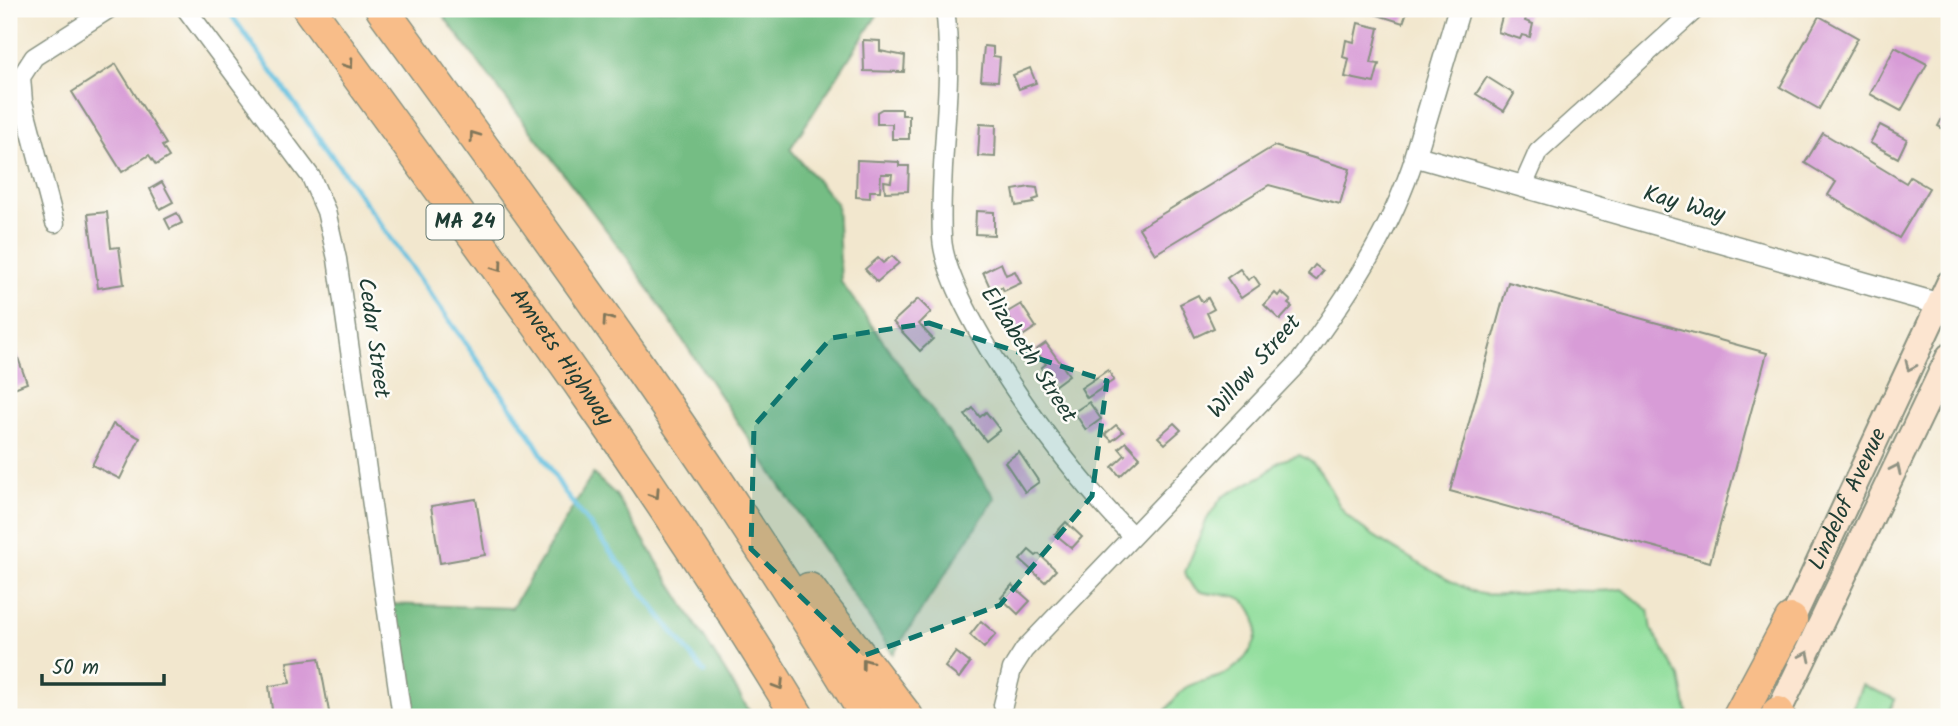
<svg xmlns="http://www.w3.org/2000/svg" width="1958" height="726" viewBox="0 0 1958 726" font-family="Kalam,sans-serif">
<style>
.green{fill:#91de9c;stroke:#588e68;stroke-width:2}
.forest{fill:#74bd84;stroke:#4a7d5c;stroke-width:2}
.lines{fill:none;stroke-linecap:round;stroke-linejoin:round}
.stream{stroke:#61bfdf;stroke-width:5}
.building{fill:#d89cd7}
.minor-casing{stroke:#889281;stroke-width:21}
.tertiary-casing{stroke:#889281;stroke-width:24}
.secondary-casing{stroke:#889281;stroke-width:28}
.motorway-casing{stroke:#889281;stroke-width:35}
.minor{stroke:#fff;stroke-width:18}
.tertiary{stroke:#fff;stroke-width:21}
.secondary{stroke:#fce5d0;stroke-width:24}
.motorway{stroke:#f8bd89;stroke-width:32}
.oneway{stroke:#81775a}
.oneway2{stroke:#8e9182}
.marked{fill:#0f766e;fill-opacity:0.2;stroke:#0f766e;stroke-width:5;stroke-dasharray:14 9;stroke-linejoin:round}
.labels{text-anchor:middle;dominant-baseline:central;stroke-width:5;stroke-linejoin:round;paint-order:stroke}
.shield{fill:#fdfcf7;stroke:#62766e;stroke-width:2}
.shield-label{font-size:21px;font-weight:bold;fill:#1f3d34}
.street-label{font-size:23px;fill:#1f3d34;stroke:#fdfcf7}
</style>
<rect width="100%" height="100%" fill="#fdfcf7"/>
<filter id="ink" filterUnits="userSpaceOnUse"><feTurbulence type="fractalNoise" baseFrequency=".0143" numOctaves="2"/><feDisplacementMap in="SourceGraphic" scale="14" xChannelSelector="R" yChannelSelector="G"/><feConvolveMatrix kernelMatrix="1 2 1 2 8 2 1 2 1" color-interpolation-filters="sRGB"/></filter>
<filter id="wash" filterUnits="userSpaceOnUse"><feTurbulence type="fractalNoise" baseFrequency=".00686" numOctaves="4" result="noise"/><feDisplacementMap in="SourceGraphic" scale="28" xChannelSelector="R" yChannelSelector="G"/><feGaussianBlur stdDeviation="1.57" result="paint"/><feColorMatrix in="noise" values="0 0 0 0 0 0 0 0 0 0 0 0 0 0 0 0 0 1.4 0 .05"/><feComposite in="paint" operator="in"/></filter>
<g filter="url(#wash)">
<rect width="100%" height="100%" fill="#f2e7ce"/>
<g class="green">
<path d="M1299,455C1328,466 1330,502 1352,520C1369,535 1462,591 1482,594C1506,597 1529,590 1552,590C1576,590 1598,593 1622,589L1649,611L1652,630L1680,677L1688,717H1161C1168,708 1176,695 1185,688C1195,681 1209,681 1221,676C1244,665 1267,638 1252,611C1234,577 1198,613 1185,572L1207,519L1222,497L1264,475L1280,461Z"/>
<polygon points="1862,685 1895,699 1887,717 1849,717"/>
</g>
<g class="forest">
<polygon points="438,9 881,9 790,149 837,204 841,282 995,498 893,654 629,260"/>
<polygon points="593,474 616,495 753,717 402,717 386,604 512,608"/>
</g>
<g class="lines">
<polyline class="stream" points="227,9 526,428 565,493 704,672"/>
</g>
<g id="blocks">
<g class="building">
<polygon points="1359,9 1408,9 1403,23"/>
<polygon points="1504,9 1529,9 1525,21 1533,24 1530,37 1522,35 1520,39 1498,32"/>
<polygon points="1819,16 1858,38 1819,109 1780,87"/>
<polygon points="1358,23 1379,28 1371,63 1379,64 1374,83 1345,77 1349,59 1343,57 1346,40 1354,42"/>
<polygon points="863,40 880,41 880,51 905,56 904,72 864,71"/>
<polygon points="984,46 993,47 993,56 1000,57 998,81 981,80"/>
<polygon points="1895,47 1927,64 1901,111 1870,94"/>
<polygon points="116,64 166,144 162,146 169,157 156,165 149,155 122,172 72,92"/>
<polygon points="1030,68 1036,83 1019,89 1013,75"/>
<polygon points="1487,77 1514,94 1504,111 1476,94"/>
<polygon points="1949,105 1949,132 1938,126"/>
<polygon points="882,109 902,109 902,115 909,115 909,139 892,139 892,124 877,124 877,112"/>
<polygon points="980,124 996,125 995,157 978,156"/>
<polygon points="1880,125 1907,139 1898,158 1870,143"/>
<polygon points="1823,133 1906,183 1910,177 1929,188 1899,238 1828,195 1836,182 1805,163"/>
<polygon points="1274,146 1350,169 1340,204 1269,185 1155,254 1139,228"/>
<polygon points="857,160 899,162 899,166 909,166 908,191 885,192 884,181 891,182 892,174 881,174 880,191 870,191 870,198 856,197"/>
<polygon points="162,182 173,202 160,209 150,189"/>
<polygon points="1030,187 1037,188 1039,198 1033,200 1034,203 1016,206 1013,190"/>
<polygon points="976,211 994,212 994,235 975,234"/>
<polygon points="107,212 111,248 119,247 124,284 98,288 88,214"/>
<polygon points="177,213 182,223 170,229 165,219"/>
<polygon points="892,256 899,263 877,282 865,269 878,258 883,263"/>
<polygon points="1001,263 1006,275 1015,271 1021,283 1004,291 1002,287 992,292 983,272"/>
<polygon points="1315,265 1323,271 1316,280 1308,274"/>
<polygon points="1240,269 1248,280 1254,276 1260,285 1241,298 1227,278"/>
<polygon points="1508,282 1767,353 1710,562 1450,491"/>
<polygon points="1281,292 1291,301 1288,304 1292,307 1280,320 1264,305 1275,293 1278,296"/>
<polygon points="1198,295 1202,302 1208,298 1214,309 1207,313 1214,328 1195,337 1180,304"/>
<polygon points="918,299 931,312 919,324 933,339 920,351 893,322"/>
<polygon points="1021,304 1036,327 1021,337 1006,313"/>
<polygon points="9,333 27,383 9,390"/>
<polygon points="1046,343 1069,375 1054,386 1041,368 1046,364 1036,350"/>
<polygon points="1108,370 1114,380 1087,398 1081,388"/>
<polygon points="1089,402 1101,419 1086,430 1074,412"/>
<polygon points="973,408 980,417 986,412 1000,430 986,441 965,415"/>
<polygon points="1174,423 1181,430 1165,444 1158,437"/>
<polygon points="113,424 140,438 120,479 92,465"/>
<polygon points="1116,425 1123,432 1112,441 1105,434"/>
<polygon points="1126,442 1140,457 1120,476 1112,467 1125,455 1119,448"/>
<polygon points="1019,452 1039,482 1025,492 1005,462"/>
<polygon points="476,499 485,555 440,563 431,506"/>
<polygon points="1066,522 1082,537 1072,548 1055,534"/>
<polygon points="1029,550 1036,556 1039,554 1056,570 1045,582 1020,560"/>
<polygon points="1012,585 1030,601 1018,614 1001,598"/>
<polygon points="981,621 996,634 984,648 970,635"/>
<polygon points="956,652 970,663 959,678 945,667"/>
<polygon points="319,658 330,717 273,717 269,686 290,683 287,662"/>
</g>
</g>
</g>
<g filter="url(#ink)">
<use href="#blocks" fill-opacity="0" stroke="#889281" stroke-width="2"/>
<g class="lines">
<defs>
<g id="minor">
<polyline points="186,9 311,177 326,211 337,259 402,717"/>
<path d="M945,9C955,84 938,162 942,238C946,310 1078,485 1132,535"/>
<polyline points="1523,186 1538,152 1696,9"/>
<polyline points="55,223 23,102 21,77 34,57 109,9"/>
<path d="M1003,705L1012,669L1024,650L1300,361C1347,297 1391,232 1415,156"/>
</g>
<polyline id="tertiary" points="1459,9 1415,156 1939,304"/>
<g id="secondary">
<path id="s1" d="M1784,637L1949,283"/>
<polyline points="1776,717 1949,356"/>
</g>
<g id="motorway">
<path id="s2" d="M309,9C478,241 650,471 798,717"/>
<path d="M382,9C551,240 720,471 867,717"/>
<polyline points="809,589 907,717"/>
<polyline points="1739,717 1791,620"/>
<polyline points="1777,717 1778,713"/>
</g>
</defs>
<use href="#minor" class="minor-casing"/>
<use href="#tertiary" class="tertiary-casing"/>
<use href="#secondary" class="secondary-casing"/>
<use href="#motorway" class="motorway-casing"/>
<use href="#minor" class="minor"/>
<use href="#tertiary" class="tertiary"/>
<use href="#secondary" class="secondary"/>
<use href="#motorway" class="motorway"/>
</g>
<defs><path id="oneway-chevron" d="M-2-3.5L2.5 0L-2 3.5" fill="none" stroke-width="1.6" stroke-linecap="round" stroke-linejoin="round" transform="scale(1.75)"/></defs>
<g class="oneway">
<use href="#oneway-chevron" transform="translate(349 64) rotate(54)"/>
<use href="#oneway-chevron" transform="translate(474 136) rotate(-126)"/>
<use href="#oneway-chevron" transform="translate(498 267) rotate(54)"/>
<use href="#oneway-chevron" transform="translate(607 320) rotate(-125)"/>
<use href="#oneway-chevron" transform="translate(655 494) rotate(56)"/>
<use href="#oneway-chevron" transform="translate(866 663) rotate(-127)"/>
<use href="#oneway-chevron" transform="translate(779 685) rotate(58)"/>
</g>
<g class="oneway2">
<use href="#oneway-chevron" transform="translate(1910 366) rotate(115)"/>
<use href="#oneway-chevron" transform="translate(1896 469) rotate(-65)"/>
<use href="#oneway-chevron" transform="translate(1806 656) rotate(-64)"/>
</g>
</g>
<path class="marked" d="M929,323L1107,381L1092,496L1000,605L863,656L751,549L754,426L831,338Z"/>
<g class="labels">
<rect class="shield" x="426.5" y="204.5" width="77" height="35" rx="5"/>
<g class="shield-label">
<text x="465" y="222">MA 24</text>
</g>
<g class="street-label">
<text transform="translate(1684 205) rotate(16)">Kay Way</text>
<text transform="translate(373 338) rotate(82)">Cedar Street</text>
<text transform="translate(1028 355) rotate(57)">Elizabeth Street</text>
<text stroke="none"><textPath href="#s2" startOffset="430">Amvets Highway</textPath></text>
<text transform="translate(1255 367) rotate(-49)">Willow Street</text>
<text stroke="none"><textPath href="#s1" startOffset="152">Lindelof Avenue</textPath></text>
</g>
</g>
<rect width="1958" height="726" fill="none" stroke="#fdfcf7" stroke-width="35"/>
<path d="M42 674v10h122v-10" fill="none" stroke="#1f3d34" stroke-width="3.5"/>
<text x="52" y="674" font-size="21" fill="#1f3d34" stroke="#fdfcf7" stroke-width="5" paint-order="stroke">50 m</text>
</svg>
